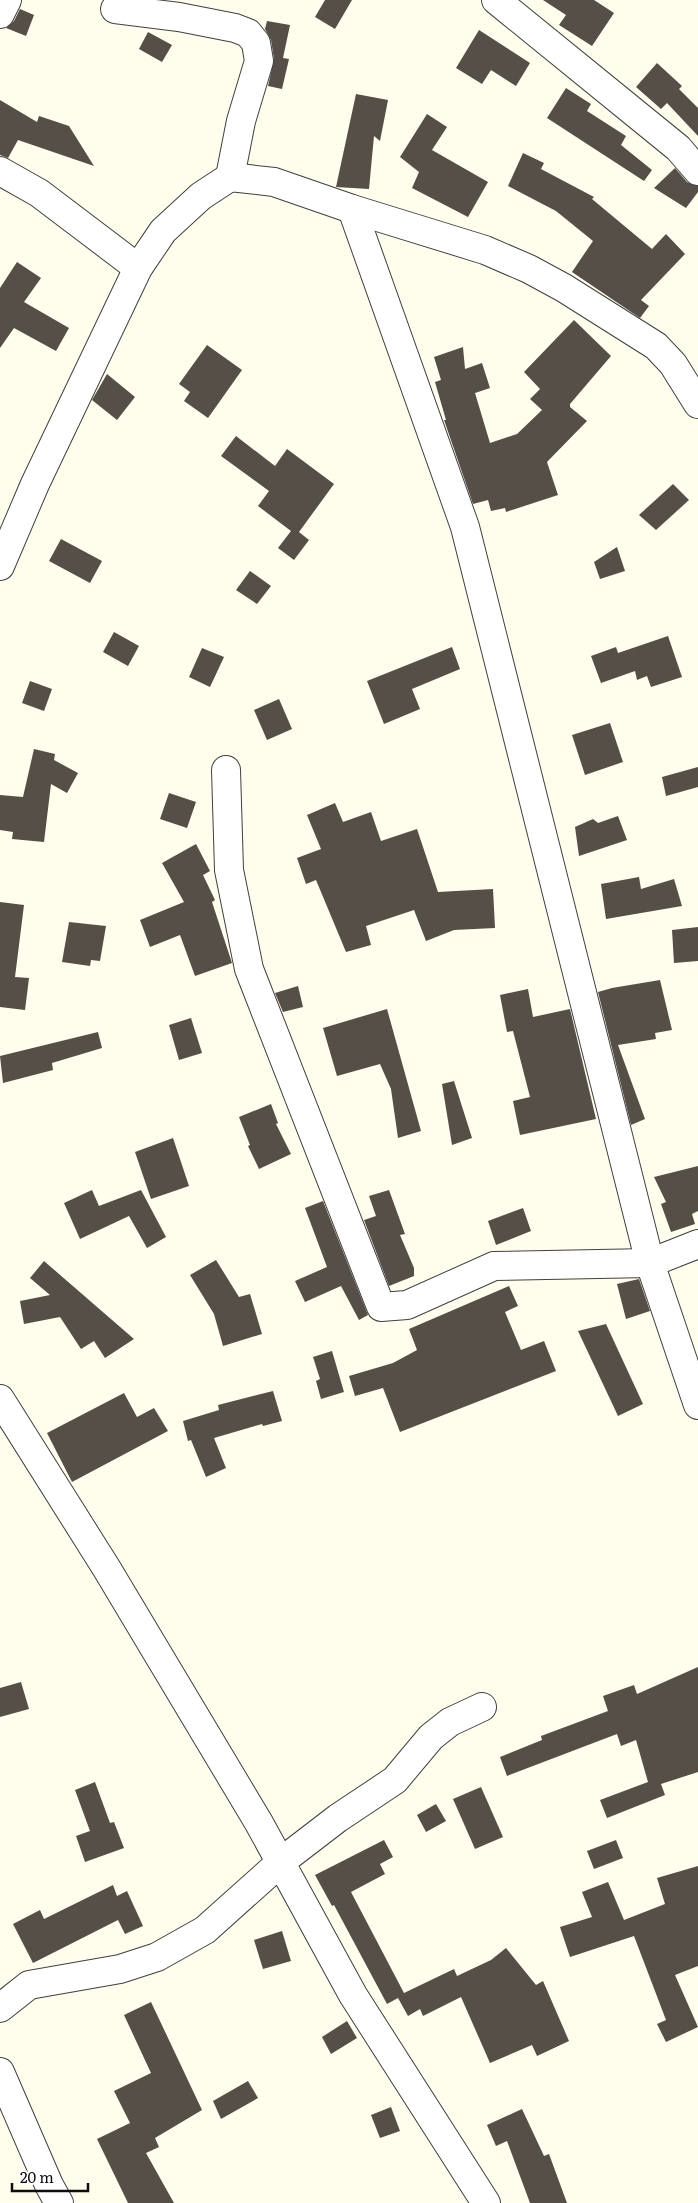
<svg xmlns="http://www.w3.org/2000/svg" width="698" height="2203" viewBox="0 0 698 2203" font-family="Literata,serif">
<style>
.building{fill:#564f48}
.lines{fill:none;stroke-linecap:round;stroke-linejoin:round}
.minor-casing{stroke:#404040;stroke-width:30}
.minor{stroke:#fff;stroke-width:28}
</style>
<rect width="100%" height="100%" fill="#fffdec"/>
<g class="building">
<polygon points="325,0 352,0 335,29 315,17"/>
<polygon points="543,0 594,0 614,13 592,46 559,25 566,15"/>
<polygon points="20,9 34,15 26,36 6,28 14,21"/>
<polygon points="267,21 290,25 283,58 289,59 282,89 268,86 274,59 271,40 265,29"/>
<polygon points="479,30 530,63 516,86 491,70 482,84 456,68"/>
<polygon points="148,32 172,45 162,62 139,49"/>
<polygon points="657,63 682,86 679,89 698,108 698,136 667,103 661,109 636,87"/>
<polygon points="566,88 591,104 587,111 626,136 621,145 652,170 644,181 547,118"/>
<polygon points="356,94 388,100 380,141 374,136 369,189 336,187"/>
<polygon points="0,100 37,122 39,116 69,126 94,166 18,140 8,158 0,155"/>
<polygon points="427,114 447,127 432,150 488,182 468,217 412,188 419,172 400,157"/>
<polygon points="523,153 544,163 541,169 594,197 592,199 652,249 666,234 685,254 641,300 649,306 640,318 572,272 593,241 556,211 508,186"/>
<polygon points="675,168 687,182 698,186 698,192 686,208 654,188"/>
<polygon points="17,262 41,278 24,302 69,328 56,351 14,328 0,348 0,288"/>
<polygon points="574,320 611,356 570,404 570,407 587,421 547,462 558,495 506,512 505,508 491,511 488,500 473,504 444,420 446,420 435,382 441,380 434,357 463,347 465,369 482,363 490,388 475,393 490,443 517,434 542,410 530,399 540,389 524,372"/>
<polygon points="207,345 242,370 208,418 184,401 190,392 179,384"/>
<polygon points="107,374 135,397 117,420 92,400"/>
<polygon points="236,436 275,466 287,449 334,484 299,532 309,540 294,560 278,548 291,531 258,506 269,491 221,456"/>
<polygon points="673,484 689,500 656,530 639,515"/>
<polygon points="61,539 102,561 90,583 49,561"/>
<polygon points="617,547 625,571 600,579 594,562"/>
<polygon points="250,571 271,586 257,604 236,590"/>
<polygon points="114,632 139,646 128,666 103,652"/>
<polygon points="668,636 682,677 651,687 647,676 637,680 635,671 601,683 591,656 616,647 618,653"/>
<polygon points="452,647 460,669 412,689 420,709 384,724 367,681"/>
<polygon points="202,648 224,657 210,687 189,677"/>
<polygon points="30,681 52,689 44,711 22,703"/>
<polygon points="279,699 292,729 267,740 254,710"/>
<polygon points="610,723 623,762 585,775 572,735"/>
<polygon points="34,749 55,754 54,760 78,773 67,793 51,784 44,842 12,839 13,832 0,830 0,795 23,797"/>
<polygon points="698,767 698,787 666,796 662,777"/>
<polygon points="169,793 196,802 187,828 160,819"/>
<polygon points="335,803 343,822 371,812 381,841 417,829 438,892 493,889 495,928 454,930 426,941 414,910 366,926 371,945 346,952 316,880 306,884 297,858 321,849 307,815"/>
<polygon points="618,816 627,840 579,856 575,827 593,819 598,823"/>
<polygon points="196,844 210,871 203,875 215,900 212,902 232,963 195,976 180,935 150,947 140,920 184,902 162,863"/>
<polygon points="639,877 641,889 674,879 682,906 606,919 601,884"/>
<polygon points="0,902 24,905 15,977 29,978 25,1010 0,1007"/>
<polygon points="69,922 106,926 100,961 91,960 90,966 62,962"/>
<polygon points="698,927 698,961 674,963 672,930"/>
<polygon points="660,980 672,1030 655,1033 656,1039 618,1045 645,1119 631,1125 598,992 612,988"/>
<polygon points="298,986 303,1007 283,1012 275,993"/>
<polygon points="528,989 533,1017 570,1009 596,1119 520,1135 513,1101 530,1097 513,1031 507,1032 500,995"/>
<polygon points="387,1009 421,1131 398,1138 391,1089 380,1064 337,1076 323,1028"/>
<polygon points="191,1018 202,1053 179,1060 169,1025"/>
<polygon points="98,1032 102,1048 52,1063 53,1070 3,1083 0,1056"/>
<polygon points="454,1081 472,1138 452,1145 442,1084"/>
<polygon points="271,1104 278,1123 276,1124 291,1154 259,1169 248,1146 250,1145 239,1117"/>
<polygon points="173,1138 189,1186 151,1199 135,1152"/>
<polygon points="698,1166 698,1211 692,1214 695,1224 671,1232 661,1204 666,1202 654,1177"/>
<polygon points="92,1190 99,1206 141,1190 166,1237 147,1248 129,1216 80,1239 64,1203"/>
<polygon points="389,1190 405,1234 400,1235 414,1268 414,1276 389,1286 364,1220 376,1216 369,1196"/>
<polygon points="323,1201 368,1315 359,1320 341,1286 305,1302 295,1281 327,1267 305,1208"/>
<polygon points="523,1208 531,1231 496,1245 488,1221"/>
<polygon points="216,1260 239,1297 250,1294 262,1334 223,1346 214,1314 190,1275"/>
<polygon points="44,1261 134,1339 105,1358 94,1341 81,1349 60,1317 24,1324 20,1301 50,1295 30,1278"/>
<polygon points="639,1279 650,1311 626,1319 617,1284"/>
<polygon points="509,1286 518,1306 505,1312 521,1350 544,1341 556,1371 400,1432 383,1388 355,1396 349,1376 393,1363 417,1350 409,1329"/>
<polygon points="606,1324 643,1404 618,1416 578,1331"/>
<polygon points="332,1351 344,1392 321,1399 316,1381 320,1379 313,1357"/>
<polygon points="273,1391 282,1421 263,1426 262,1424 214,1438 226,1468 206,1477 191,1440 188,1441 183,1421 219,1410 218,1405"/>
<polygon points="124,1393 137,1417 154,1408 168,1431 72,1482 47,1433"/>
<polygon points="698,1667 698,1772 661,1784 665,1795 607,1818 600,1800 648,1782 636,1740 621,1746 617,1734 507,1776 500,1757 542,1740 541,1736 608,1711 603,1696 634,1685 637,1694"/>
<polygon points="21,1682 29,1709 0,1717 0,1688"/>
<polygon points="95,1782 110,1823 114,1822 124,1848 85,1862 76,1836 90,1831 75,1790"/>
<polygon points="481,1787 503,1837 475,1849 453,1799"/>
<polygon points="436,1804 446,1821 426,1832 417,1815"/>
<polygon points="384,1840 393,1857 380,1864 385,1874 351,1892 404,1993 454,1969 457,1976 491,1960 506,1948 536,1985 543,1981 569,2041 537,2056 532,2045 490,2063 461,1997 423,2016 420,2009 408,2016 398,1998 387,2004 334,1905 332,1906 315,1875"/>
<polygon points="616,1840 623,1858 594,1869 587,1851"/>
<polygon points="698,1866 698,1966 675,1975 698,2027 666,2042 657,2024 666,2020 634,1936 570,1957 560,1927 592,1917 582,1892 608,1882 624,1920 665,1904 657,1878"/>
<polygon points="113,1885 117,1896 127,1891 143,1926 125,1934 118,1920 33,1963 13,1924 40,1910 44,1919"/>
<polygon points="282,1931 291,1961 263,1969 254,1940"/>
<polygon points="151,2002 202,2110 155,2138 159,2147 146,2153 174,2203 128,2203 97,2139 130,2123 114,2091 151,2073 124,2015"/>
<polygon points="347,2021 357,2038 331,2054 322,2037"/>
<polygon points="248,2081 258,2098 221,2119 213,2101"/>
<polygon points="391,2107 400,2131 380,2138 371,2115"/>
<polygon points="522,2109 544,2156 549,2154 567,2203 530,2203 507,2141 496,2146 487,2125"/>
</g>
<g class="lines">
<defs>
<g id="minor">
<polyline points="496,0 678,148 698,171"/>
<polyline points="115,9 179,17 235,28 248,33 256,43 259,61 241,121 230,177"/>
<polyline points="0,14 7,0"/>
<polyline points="0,171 39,193 138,268"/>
<polyline points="352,209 465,527 650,1263 698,1405"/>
<polyline points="0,566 35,484 138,268 163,231 201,196 230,177 274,182 352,209 485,250 529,269 564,288 656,346 673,364 698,404"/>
<polyline points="226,770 229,870 249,969 381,1307 407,1305 494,1266 650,1263 698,1244"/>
<polyline points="0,1399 107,1569 259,1823 353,1995 486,2203"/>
<polyline points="0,2008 29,1985 120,1969 157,1957 205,1930 282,1861 338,1818 395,1780 431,1737 450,1722 482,1707"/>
<polyline points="0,2072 49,2185 59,2203"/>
</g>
</defs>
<use href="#minor" class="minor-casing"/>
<use href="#minor" class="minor"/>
</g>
<path d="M12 2183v8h76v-8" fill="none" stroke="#0d0d0d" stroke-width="2.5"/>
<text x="20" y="2183" font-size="15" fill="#0d0d0d" stroke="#ffffff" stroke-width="4" paint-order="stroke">20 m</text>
</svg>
